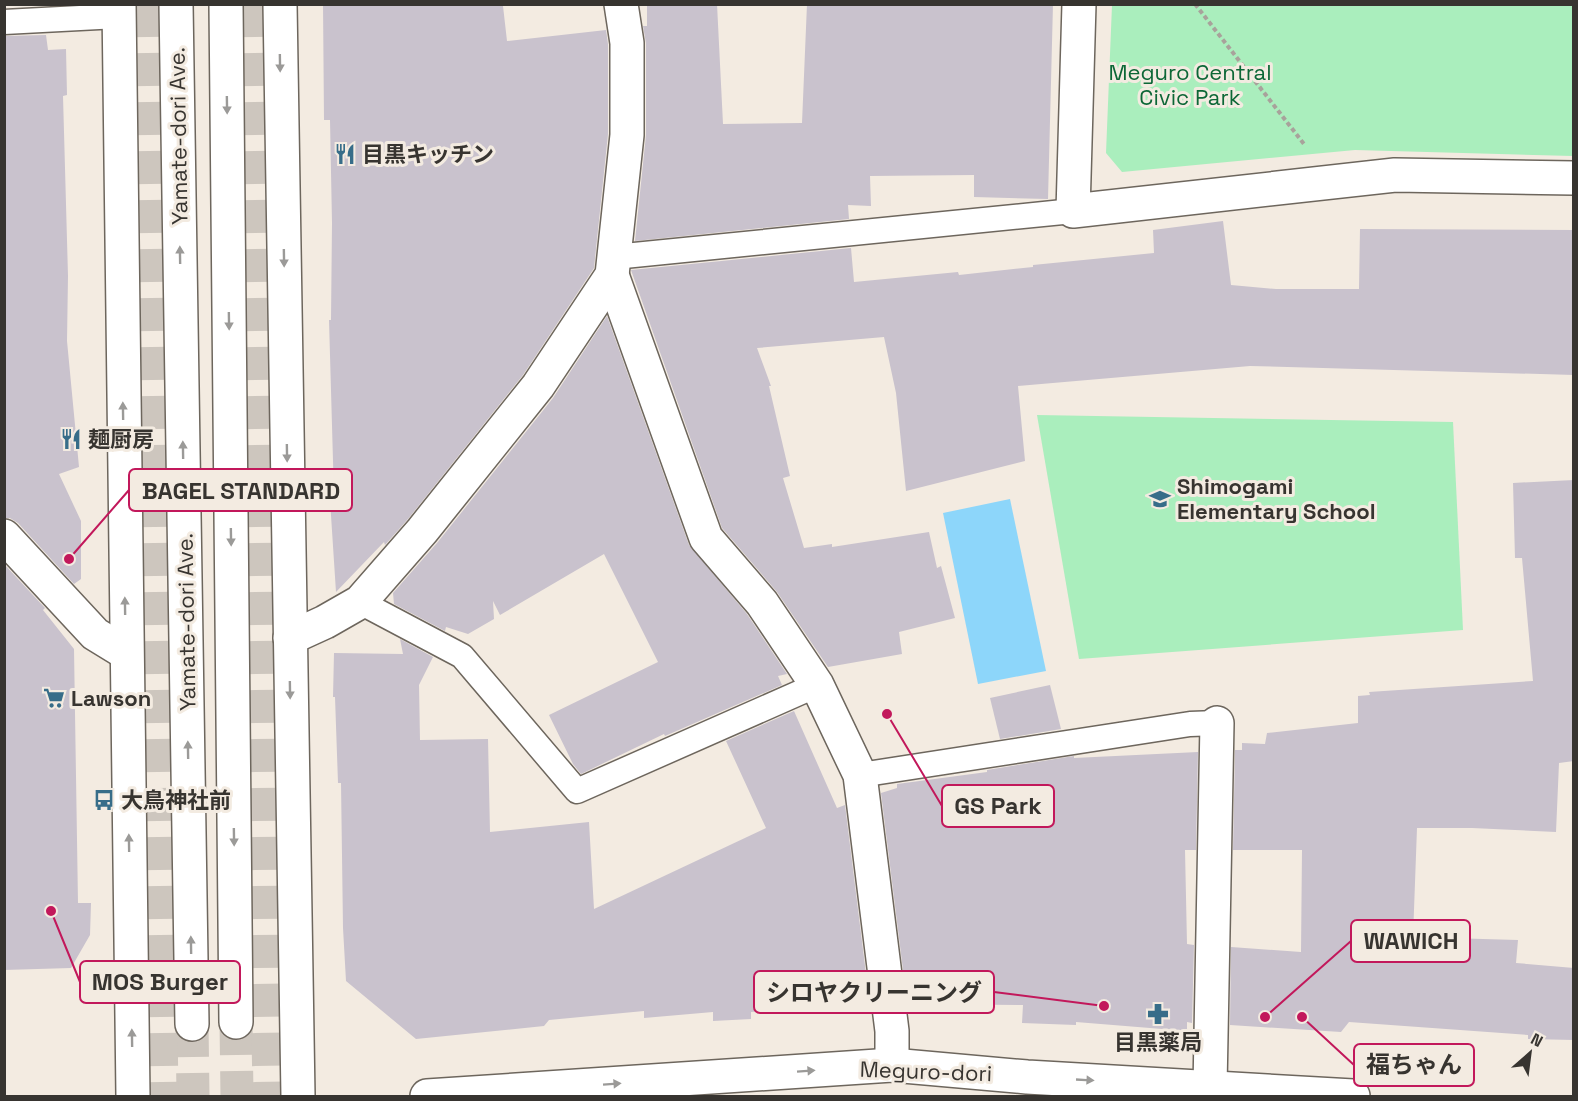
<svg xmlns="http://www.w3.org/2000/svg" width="1578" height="1101" viewBox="0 0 1578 1101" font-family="'Space Grotesk','Noto Sans JP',sans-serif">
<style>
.green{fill:#aaeebd}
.water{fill:#8dd6fa}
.building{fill:#c9c2cd}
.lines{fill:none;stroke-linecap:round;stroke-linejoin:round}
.primary-tunnel{stroke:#cdc6be;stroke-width:33;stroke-dasharray:33 16;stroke-linecap:butt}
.motorway-tunnel{stroke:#cdc6be;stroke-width:33;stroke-dasharray:33 16;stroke-linecap:butt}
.service-casing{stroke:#6d665d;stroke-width:27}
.minor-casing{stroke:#6d665d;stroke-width:36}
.primary-casing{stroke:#6d665d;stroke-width:36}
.path{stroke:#a8a29b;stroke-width:4;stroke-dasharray:4.5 3;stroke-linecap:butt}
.service{stroke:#fff;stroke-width:24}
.minor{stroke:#fff;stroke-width:33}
.primary{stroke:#fff;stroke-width:33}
.oneway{fill:#9b9a98}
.labels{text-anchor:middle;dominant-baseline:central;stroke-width:6;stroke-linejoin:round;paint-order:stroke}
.park-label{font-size:22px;fill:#0c6736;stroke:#f3ebe1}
.street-label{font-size:22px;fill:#373430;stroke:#f3ebe1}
.poi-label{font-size:22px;font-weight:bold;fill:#373430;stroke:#f3ebe1;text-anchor:start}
.leader{fill:none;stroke:#c2185b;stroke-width:2}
.callout-dot{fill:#c2185b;stroke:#f3ebe1;stroke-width:2}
.callout{fill:#f3ebe1;stroke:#c2185b;stroke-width:2}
.callout-label{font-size:24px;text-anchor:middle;font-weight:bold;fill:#373430}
</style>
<rect width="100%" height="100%" fill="#f3ebe1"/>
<g class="green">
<polygon points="1112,5 1573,5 1573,156 1355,150 1122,172 1106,153"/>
<polygon points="1037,415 1453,422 1463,630 1079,659"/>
</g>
<polygon class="water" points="1010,499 1046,671 978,684 943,513"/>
<g class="building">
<polygon points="323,4 503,6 507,41 606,30 608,44 608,134 594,268 523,375 408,519 385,545 384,542 336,592 330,500 334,496 329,320 331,320 332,223 330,120 324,120"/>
<polygon points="647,4 717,4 723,124 802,123 807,4 1053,4 1048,199 974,197 974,175 870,176 871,206 848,205 849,219 635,241 646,135 646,43 643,26 647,26"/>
<polygon points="46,35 48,50 66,49 67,95 63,96 68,276 67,341 79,467 59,474 81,521 81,579 74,584 18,523 10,518 4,518 4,36"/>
<polygon points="1223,221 1231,285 1276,289 1359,289 1360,229 1574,230 1574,375 1250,366 1018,386 1025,461 906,491 896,393 884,337 757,348 771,386 769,386 790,476 783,478 804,548 832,544 832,547 929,532 937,568 941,566 955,618 899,632 902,654 828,667 777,592 722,528 631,270 851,248 854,282 958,272 959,275 1033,267 1033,265 1154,253 1153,230"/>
<polygon points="607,316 689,545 747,614 787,674 778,676 782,685 665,736 664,734 581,774 573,764 549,715 658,662 604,554 500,615 493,601 494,619 468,634 446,627 445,631 394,604 393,593 437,543 553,398"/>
<polygon points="1574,480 1574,761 1559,763 1556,832 1472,828 1417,828 1413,937 1518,940 1516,963 1574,968 1574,1040 1528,1039 1528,1035 1349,1022 1341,1032 1230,1025 1231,947 1301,952 1302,850 1233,850 1235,750 1242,750 1242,743 1265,744 1267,733 1358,723 1358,696 1370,695 1369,692 1533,681 1522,558 1515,558 1513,483"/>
<polygon points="4,564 45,608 43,610 74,649 78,903 91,903 90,935 71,968 4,970"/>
<polygon points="400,639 433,657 419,685 420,740 488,739 490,832 589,822 594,909 766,828 726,741 794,711 837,808 845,805 869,998 817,1005 817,1007 751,1012 751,1019 713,1021 713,1012 644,1018 644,1011 549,1020 544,1026 416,1039 346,981 343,928 341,783 338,783 335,697 333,697 334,653 403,654"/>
<polygon points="1050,685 1061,729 1000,739 990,698"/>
<polygon points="1198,752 1196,850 1185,850 1187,944 1194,945 1192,1023 1187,1022 1187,1031 1076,1022 1076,1025 1022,1023 1023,1005 913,1004 911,993 906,994 881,793 897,788 897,784 987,772 987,770 1074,756 1074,758"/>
</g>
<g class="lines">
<g class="primary-tunnel">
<polyline points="236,1022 237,1096"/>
<polyline points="192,1024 193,1096"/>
</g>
<g class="motorway-tunnel">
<polyline points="147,4 162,1096"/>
<polyline points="252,4 269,1096"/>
</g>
<defs>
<g id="service">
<polyline points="4,22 118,16"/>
<polyline points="614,257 1073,211"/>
<polyline points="360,602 462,656 577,791 817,685"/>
<polyline points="860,775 1190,724 1217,723"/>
</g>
<g id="minor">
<polyline points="1079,4 1073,211 1395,175 1574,178"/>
<polyline points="612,275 706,538 762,603 817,685 860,775 892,1031 892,1065"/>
<polyline points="4,536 95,634 126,653"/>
<polyline points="290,638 325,622 360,602 422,531 538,386 612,275 627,135 627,43 621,4"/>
<polyline points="1210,1087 1217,723"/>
</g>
<g id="primary">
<polyline points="119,4 133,1096"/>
<polyline points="176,4 192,1024"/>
<polyline points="226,4 236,1022"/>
<polyline points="280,4 298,1096"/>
<polyline points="427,1096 892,1065 1027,1077 1353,1096"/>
</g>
</defs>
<use href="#service" class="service-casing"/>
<use href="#minor" class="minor-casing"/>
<use href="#primary" class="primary-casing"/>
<polyline class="path" points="1195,4 1304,144"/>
<use href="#service" class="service"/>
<use href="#minor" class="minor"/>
<use href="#primary" class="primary"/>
</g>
<defs><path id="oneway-solid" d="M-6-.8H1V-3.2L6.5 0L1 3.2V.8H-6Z" transform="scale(1.5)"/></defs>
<g class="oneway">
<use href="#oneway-solid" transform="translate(280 63) rotate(89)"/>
<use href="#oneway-solid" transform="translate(227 105) rotate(89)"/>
<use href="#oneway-solid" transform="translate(180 255) rotate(-91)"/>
<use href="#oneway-solid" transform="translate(284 258) rotate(89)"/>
<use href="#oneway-solid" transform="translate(229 321) rotate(89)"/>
<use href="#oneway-solid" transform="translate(123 411) rotate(-91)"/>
<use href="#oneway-solid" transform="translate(183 450) rotate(-91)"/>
<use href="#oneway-solid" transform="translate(287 453) rotate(89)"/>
<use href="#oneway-solid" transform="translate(231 537) rotate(89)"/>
<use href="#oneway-solid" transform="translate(125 606) rotate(-91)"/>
<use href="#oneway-solid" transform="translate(290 690) rotate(89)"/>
<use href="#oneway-solid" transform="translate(188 750) rotate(-91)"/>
<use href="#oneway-solid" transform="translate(234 837) rotate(89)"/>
<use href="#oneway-solid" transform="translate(129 843) rotate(-91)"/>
<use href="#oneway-solid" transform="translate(191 945) rotate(-91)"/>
<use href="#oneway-solid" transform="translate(132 1038) rotate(-91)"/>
<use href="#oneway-solid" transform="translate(806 1071) rotate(-4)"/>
<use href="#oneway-solid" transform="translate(1085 1080) rotate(3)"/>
<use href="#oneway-solid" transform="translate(612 1084) rotate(-4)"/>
</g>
<defs>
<symbol id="restaurant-bare" viewBox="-9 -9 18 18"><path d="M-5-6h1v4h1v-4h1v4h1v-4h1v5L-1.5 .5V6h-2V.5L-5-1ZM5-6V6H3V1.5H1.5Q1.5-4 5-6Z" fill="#376d89" stroke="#f3ebe1" stroke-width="2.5" paint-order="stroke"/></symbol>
<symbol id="school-bare" viewBox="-9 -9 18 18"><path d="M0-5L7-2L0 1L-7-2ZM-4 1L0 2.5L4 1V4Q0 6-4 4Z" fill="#376d89" stroke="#f3ebe1" stroke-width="2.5" paint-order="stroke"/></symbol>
<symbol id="supermarket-bare" viewBox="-9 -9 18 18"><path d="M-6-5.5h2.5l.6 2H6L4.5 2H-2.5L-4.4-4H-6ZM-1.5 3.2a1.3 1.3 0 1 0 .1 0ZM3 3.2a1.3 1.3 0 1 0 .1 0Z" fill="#376d89" stroke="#f3ebe1" stroke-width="2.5" paint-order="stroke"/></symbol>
<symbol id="bus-bare" viewBox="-9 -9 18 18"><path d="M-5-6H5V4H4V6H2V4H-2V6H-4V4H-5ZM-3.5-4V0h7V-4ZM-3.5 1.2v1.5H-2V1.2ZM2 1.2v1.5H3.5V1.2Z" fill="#376d89" stroke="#f3ebe1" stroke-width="2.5" paint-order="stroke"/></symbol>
<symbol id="pharmacy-bare" viewBox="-9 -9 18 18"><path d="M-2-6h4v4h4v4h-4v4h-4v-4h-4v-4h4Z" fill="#376d89" stroke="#f3ebe1" stroke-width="2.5" paint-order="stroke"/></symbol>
</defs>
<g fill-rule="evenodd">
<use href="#restaurant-bare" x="330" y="139" width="30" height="30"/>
<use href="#restaurant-bare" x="56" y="424" width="30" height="30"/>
<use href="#school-bare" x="1145" y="484" width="30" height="30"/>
<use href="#supermarket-bare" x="39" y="683" width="30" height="30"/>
<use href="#bus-bare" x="89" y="785" width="30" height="30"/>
<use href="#pharmacy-bare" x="1143" y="999" width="30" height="30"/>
</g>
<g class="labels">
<g class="park-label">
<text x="1190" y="72">Meguro Central<tspan x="1190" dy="25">Civic Park</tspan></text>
</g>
<g class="street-label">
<text transform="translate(178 136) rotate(-91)">Yamate-dori Ave.</text>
<text transform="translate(186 622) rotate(-91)">Yamate-dori Ave.</text>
<text transform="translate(926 1071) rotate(2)">Meguro-dori</text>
</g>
<g class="poi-label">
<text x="362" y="154">目黒キッチン</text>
<text x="88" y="439">麺厨房</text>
<text x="1177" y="486">Shimogami<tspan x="1177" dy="25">Elementary School</tspan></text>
<text x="71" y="698">Lawson</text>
<text x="121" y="800">大鳥神社前</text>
<text x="1158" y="1042" text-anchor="middle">目黒薬局</text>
</g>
</g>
<path class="leader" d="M69 559L129 490M887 714L942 806M1265 1017L1351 941M51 911L80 982M1104 1006L994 992M1302 1017L1354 1065"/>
<g class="callout-dot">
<circle cx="69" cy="559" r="6"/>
<circle cx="887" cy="714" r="6"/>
<circle cx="1265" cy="1017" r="6"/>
<circle cx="51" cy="911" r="6"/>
<circle cx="1104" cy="1006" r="6"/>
<circle cx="1302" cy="1017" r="6"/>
</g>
<g class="callout">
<rect x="129" y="469" width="223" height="42" rx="6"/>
<rect x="942" y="785" width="112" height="42" rx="6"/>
<rect x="1351" y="920" width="119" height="42" rx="6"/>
<rect x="80" y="961" width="160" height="42" rx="6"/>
<rect x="754" y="971" width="240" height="42" rx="6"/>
<rect x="1354" y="1044" width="120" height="42" rx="6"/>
</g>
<g class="callout-label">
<text x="241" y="499">BAGEL STANDARD</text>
<text x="998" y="814">GS Park</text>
<text x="1411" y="949">WAWICH</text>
<text x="160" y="990">MOS Burger</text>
<text x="874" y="1001">シロヤクリーニング</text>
<text x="1414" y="1073">福ちゃん</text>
</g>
<rect width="1578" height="1101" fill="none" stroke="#373430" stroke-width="12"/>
<g transform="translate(1530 1053) rotate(28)" stroke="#f3ebe1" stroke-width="4.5" paint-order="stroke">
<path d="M0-4.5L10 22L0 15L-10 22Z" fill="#373430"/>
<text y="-9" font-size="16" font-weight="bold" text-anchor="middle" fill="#373430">N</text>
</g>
</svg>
